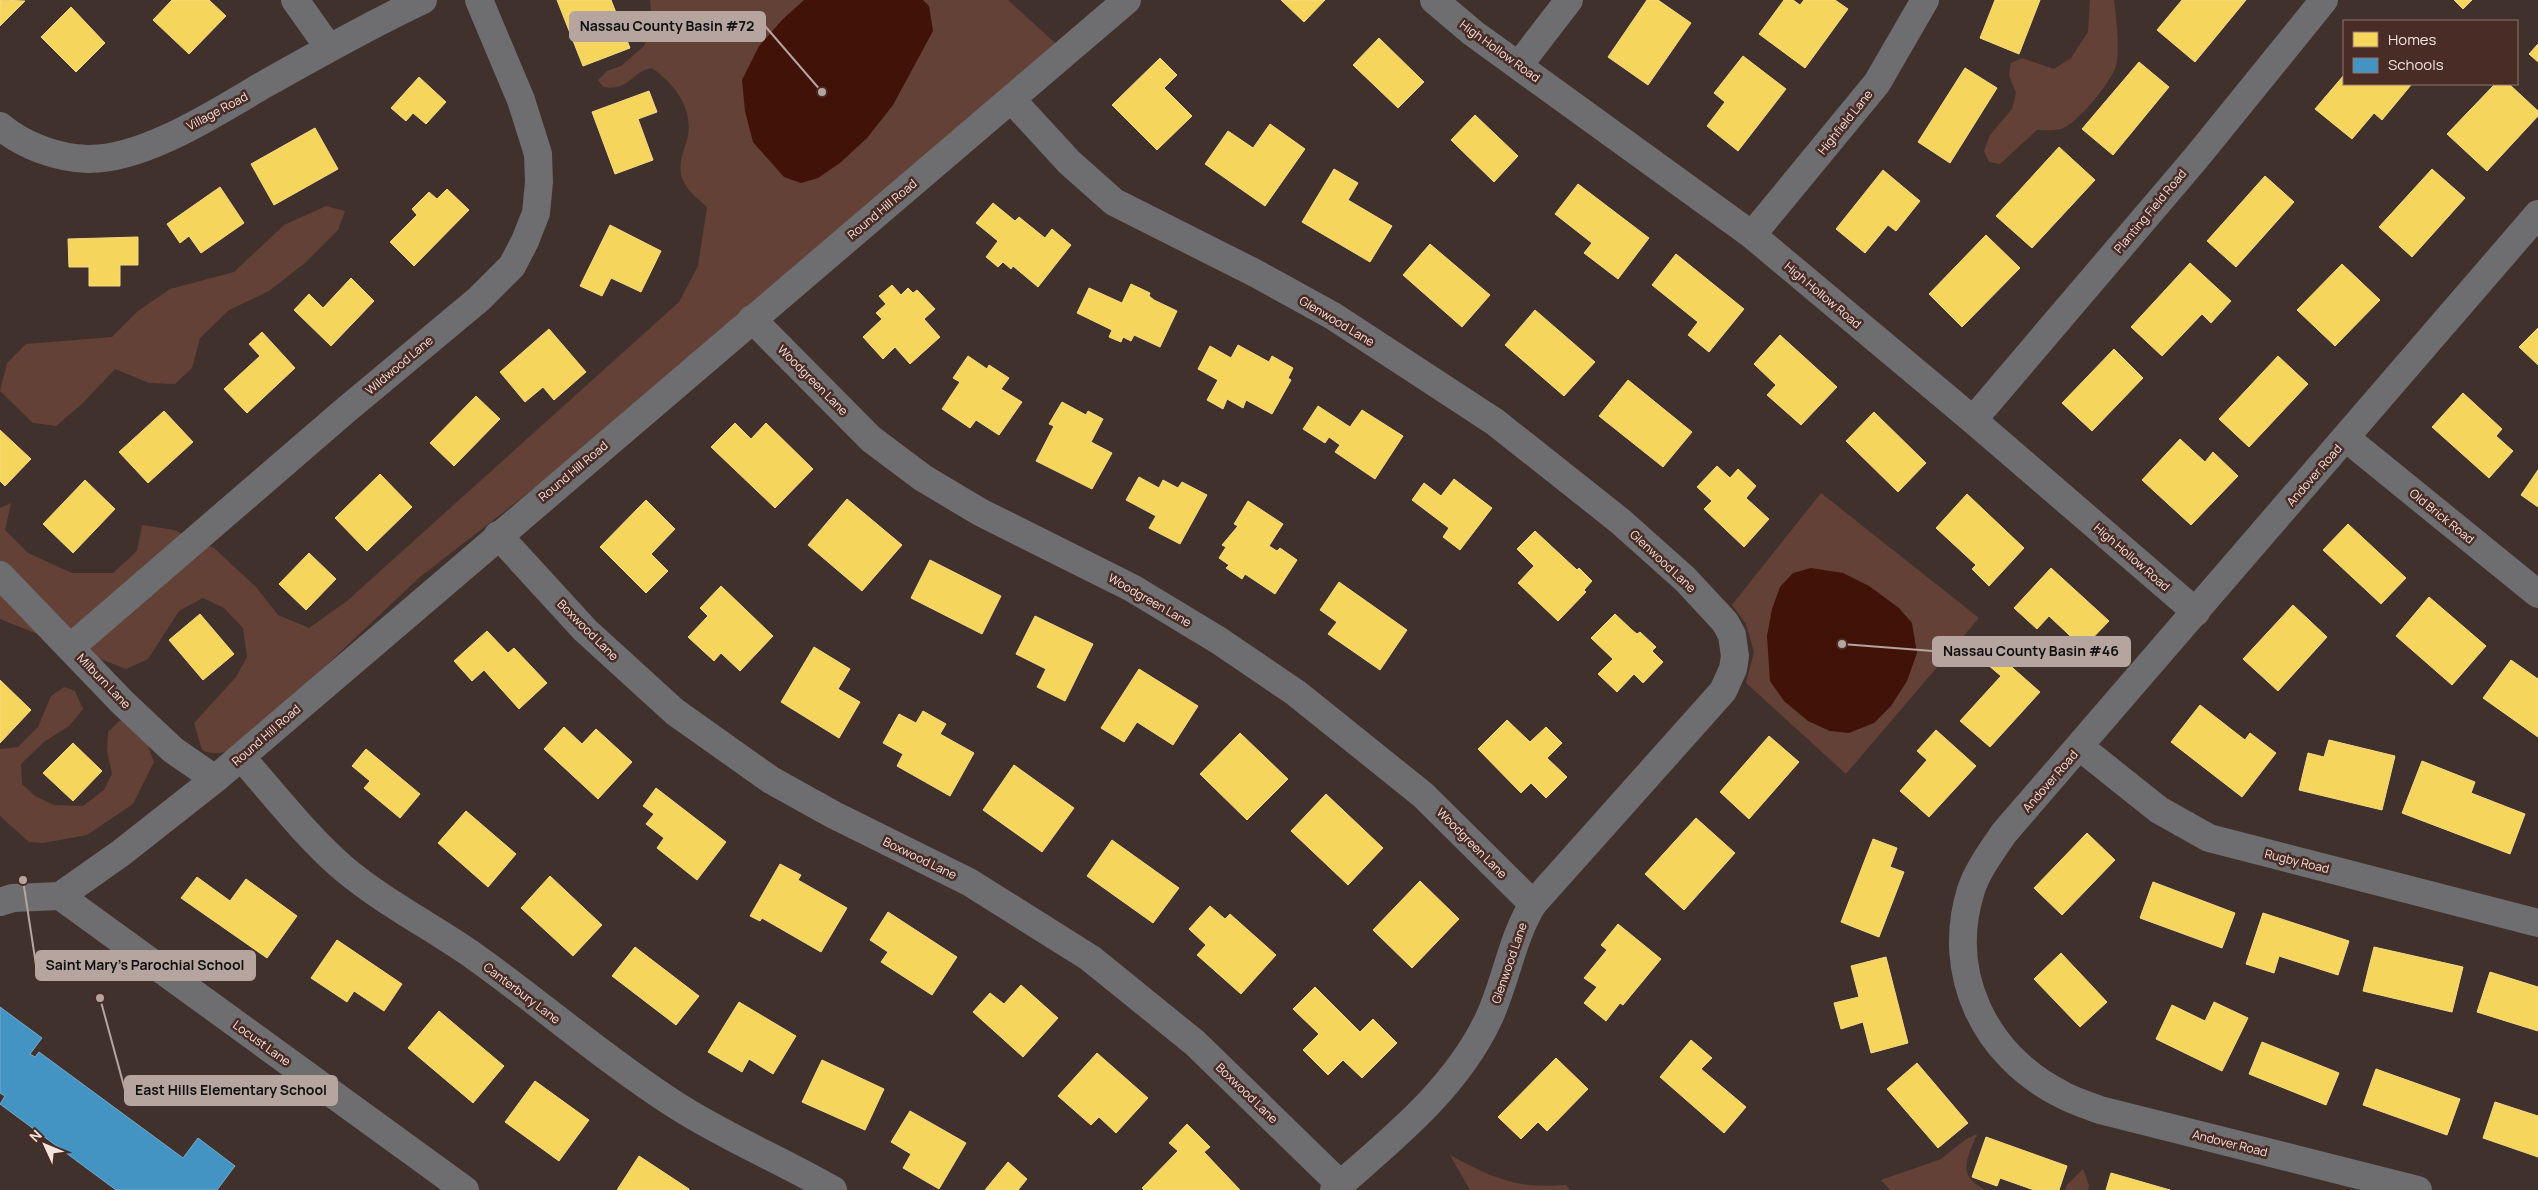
<svg xmlns="http://www.w3.org/2000/svg" width="2538" height="1190" viewBox="0 0 2538 1190" font-family="Manrope,sans-serif">
<style>
.green{fill:#634137}
.water{fill:#401208}
.homes{fill:#f6d55c;stroke:#f6d983}
.schools{fill:#4393c3;stroke:#78abcb}
.lines{fill:none;stroke-linecap:round;stroke-linejoin:round}
.minor{stroke:#6e6e70;stroke-width:28}
.tertiary{stroke:#6e6e70;stroke-width:28}
.labels{text-anchor:middle;dominant-baseline:central;stroke-width:5;stroke-linejoin:round;paint-order:stroke}
.street-label{font-size:12px;fill:#f5e2dd;stroke:#482c25}
.leader{fill:none;stroke:#b6a49f;stroke-width:2}
.callout-dot{fill:#b6a49f;stroke:#482c25;stroke-width:2}
.callout{fill:#b6a49f;stroke:#b6a49f;stroke-width:2}
.callout-label{font-size:14px;text-anchor:middle;font-weight:bold;fill:#111}
</style>
<rect width="100%" height="100%" fill="#40312d"/>
<g class="green">
<path d="M650,0H1008L1066,53L752,319L420,577L252,735C235,747 223,759 202,750L194,723L236,677L247,657L243,628L224,608L203,598L179,611L148,659L126,669L0,619V508L11,503L5,530L28,553L72,573H113L137,551L142,525L174,530L214,548L256,587L278,615L309,628L347,601L679,302L698,266L707,207C697,198 687,191 682,178C678,165 683,152 687,140C695,111 675,84 652,68C632,71 629,92 603,87L598,80L607,71L621,66L644,46L652,25Z"/>
<path d="M2090,0H2114C2116,17 2121,54 2115,69C2108,85 2077,124 2061,129C2054,131 2044,130 2037,130L2000,164L1989,162L1984,151L1990,135L2012,109L2016,93L2009,75L2011,63L2022,58L2054,69L2071,58L2088,32Z"/>
<polygon points="326,206 345,211 338,230 305,263 269,291 229,310 200,338 192,368 175,384 149,383 115,369 83,403 56,426 33,423 0,391 7,363 26,344 112,337 138,311 170,289 234,272 284,225"/>
<polygon points="1821,493 1979,618 1846,774 1746,683 1754,652 1746,624 1732,605"/>
<polygon points="64,687 75,691 83,709 69,726 44,742 21,764 22,784 35,796 54,805 83,806 104,790 112,774 107,751 108,732 119,721 130,719 143,732 154,762 133,804 87,835 43,843 29,842 0,816 0,749 18,747 38,727 51,696"/>
<path d="M1977,1134C1967,1159 1956,1176 1986,1190H1890L1881,1180L1941,1159L1965,1140Z"/>
<path d="M1450,1155C1493,1178 1516,1189 1566,1185L1570,1190H1470Z"/>
<polygon points="2083,1169 2089,1185 2088,1190 2065,1190 2067,1185"/>
</g>
<g class="water">
<polygon points="804,0 923,0 929,6 933,31 893,105 867,138 840,163 818,178 801,183 784,177 753,142 745,111 742,80 759,46 783,19"/>
<polygon points="1811,568 1843,573 1869,586 1899,608 1912,623 1917,653 1907,681 1891,706 1874,723 1849,733 1830,731 1808,721 1784,701 1770,681 1767,636 1772,609 1780,587 1793,573"/>
</g>
<g class="homes">
<polygon points="0,0 25,1 0,26"/>
<polygon points="172,0 209,0 226,16 189,54 153,20"/>
<polygon points="557,0 611,0 630,48 583,66"/>
<polygon points="1281,0 1325,0 1304,22"/>
<polygon points="1647,0 1658,0 1691,23 1648,85 1608,57"/>
<polygon points="1784,0 1793,0 1800,5 1804,0 1835,0 1848,9 1805,68 1759,34"/>
<polygon points="1995,0 2040,0 2019,54 1980,38"/>
<polygon points="2182,0 2246,0 2195,62 2157,30"/>
<polygon points="2454,0 2472,0 2463,9"/>
<polygon points="71,7 105,43 76,72 41,37"/>
<polygon points="1379,38 1424,82 1398,108 1353,65"/>
<polygon points="2538,44 2538,62 2529,54"/>
<polygon points="1743,56 1786,89 1738,151 1707,126 1725,102 1714,93"/>
<polygon points="1160,58 1177,75 1164,88 1192,116 1157,150 1112,105"/>
<polygon points="2139,62 2169,87 2113,155 2082,129"/>
<polygon points="1965,68 1997,88 1950,163 1918,142"/>
<polygon points="2344,75 2344,84 2411,85 2382,120 2374,113 2352,139 2315,109"/>
<polygon points="419,77 446,102 426,124 413,113 406,121 391,108"/>
<polygon points="2495,84 2509,84 2538,111 2538,116 2487,171 2447,134"/>
<polygon points="649,91 657,112 638,119 653,160 615,174 592,112"/>
<polygon points="1475,115 1518,156 1494,182 1451,140"/>
<polygon points="1270,124 1305,149 1265,206 1205,164 1228,131 1253,148"/>
<polygon points="315,128 338,169 274,205 251,164"/>
<polygon points="2059,147 2095,180 2032,248 1996,216"/>
<polygon points="1334,169 1358,183 1348,200 1392,226 1370,262 1302,222"/>
<polygon points="2432,169 2465,198 2412,257 2379,227"/>
<polygon points="1883,170 1920,201 1896,231 1888,225 1865,253 1836,229"/>
<polygon points="2265,176 2294,202 2236,267 2207,241"/>
<polygon points="1578,184 1649,238 1618,279 1584,253 1592,243 1555,214"/>
<polygon points="220,187 244,223 201,253 189,236 180,243 167,224"/>
<polygon points="447,189 469,210 414,266 390,242 417,215 412,209 429,192 437,199"/>
<polygon points="993,203 1015,221 1019,217 1045,238 1052,229 1071,245 1038,287 1013,266 1011,269 1003,262 998,267 986,257 998,241 976,223"/>
<polygon points="610,225 661,251 641,292 611,278 602,296 580,286"/>
<polygon points="1986,235 2020,268 1962,327 1929,294"/>
<polygon points="138,237 138,265 120,265 120,286 89,286 89,267 69,267 68,239"/>
<polygon points="1430,244 1490,295 1462,327 1403,275"/>
<polygon points="1676,254 1744,309 1709,352 1688,335 1698,322 1652,285"/>
<polygon points="2190,263 2231,301 2211,323 2202,314 2162,356 2131,327"/>
<polygon points="2342,264 2380,300 2335,346 2297,310"/>
<polygon points="351,278 374,301 331,346 294,310 309,294 323,308"/>
<polygon points="1131,284 1150,293 1149,296 1154,300 1177,311 1160,347 1134,335 1131,341 1123,337 1121,342 1109,337 1112,330 1077,313 1089,288 1122,303"/>
<polygon points="892,285 901,295 908,288 913,293 917,290 935,309 924,319 940,337 910,364 895,347 883,359 863,337 882,319 876,313 886,304 879,296"/>
<polygon points="1535,310 1595,362 1564,396 1505,345"/>
<polygon points="2538,328 2538,365 2519,347"/>
<polygon points="549,329 586,372 554,400 543,387 525,402 500,372"/>
<polygon points="262,332 295,368 247,413 224,389 260,356 249,344"/>
<polygon points="1780,335 1837,387 1801,425 1767,395 1776,385 1754,364"/>
<polygon points="1238,345 1269,362 1272,356 1293,368 1288,378 1291,380 1272,414 1246,400 1243,408 1227,399 1223,409 1207,400 1218,380 1198,369 1210,346 1231,358"/>
<polygon points="2114,349 2143,378 2092,431 2062,403"/>
<polygon points="968,356 987,369 989,365 1009,378 1001,389 1022,402 999,435 976,420 970,428 942,409 960,382 953,378"/>
<polygon points="2278,356 2308,384 2249,447 2219,419"/>
<polygon points="1628,380 1692,432 1663,467 1599,416"/>
<polygon points="2463,393 2502,429 2496,436 2513,451 2489,478 2432,427"/>
<polygon points="476,396 500,419 454,466 430,443"/>
<polygon points="1062,402 1086,415 1088,411 1103,419 1091,442 1112,453 1092,489 1036,461 1054,426 1049,424"/>
<polygon points="1318,406 1350,427 1362,410 1403,436 1375,479 1335,452 1340,445 1329,437 1325,443 1303,429"/>
<polygon points="164,411 193,442 148,483 119,452"/>
<polygon points="1874,412 1926,463 1898,492 1846,441"/>
<polygon points="735,423 751,439 766,423 813,469 775,508 711,447"/>
<polygon points="0,430 31,459 5,486 0,481"/>
<polygon points="2180,439 2205,462 2213,452 2238,476 2191,525 2142,480"/>
<polygon points="1717,466 1730,478 1738,469 1756,486 1746,498 1769,519 1744,547 1704,509 1712,501 1697,487"/>
<polygon points="2538,470 2538,507 2521,495"/>
<polygon points="380,474 412,507 367,551 335,518"/>
<polygon points="1139,477 1159,488 1163,480 1178,488 1182,482 1207,495 1180,544 1149,528 1156,516 1126,500"/>
<polygon points="1454,479 1492,508 1460,550 1443,537 1449,528 1412,500 1424,483 1441,496"/>
<polygon points="85,480 115,509 73,553 43,524"/>
<polygon points="1967,494 2024,548 1989,586 1972,569 1976,565 1936,528"/>
<polygon points="847,499 902,545 862,591 808,545"/>
<polygon points="646,500 675,529 651,554 668,571 646,593 600,547"/>
<polygon points="1248,501 1283,524 1269,546 1277,551 1280,548 1297,560 1275,594 1245,574 1242,579 1226,568 1229,565 1219,558 1226,547 1222,545 1238,526 1234,524"/>
<polygon points="2348,524 2406,578 2381,604 2323,550"/>
<polygon points="1535,531 1577,570 1579,568 1592,581 1584,590 1586,592 1558,621 1518,583 1534,566 1517,549"/>
<polygon points="309,553 336,579 306,610 279,584"/>
<polygon points="930,560 1001,596 982,634 911,598"/>
<polygon points="2051,568 2109,621 2083,648 2049,616 2037,629 2014,608"/>
<polygon points="1339,582 1407,630 1380,670 1328,634 1337,622 1320,610"/>
<polygon points="721,586 773,636 740,671 721,653 714,661 688,637 708,616 700,608"/>
<polygon points="2429,597 2486,646 2452,685 2396,636"/>
<polygon points="2293,605 2327,637 2278,691 2243,659"/>
<polygon points="200,614 234,654 203,680 169,640"/>
<polygon points="1615,614 1632,630 1637,634 1640,632 1656,647 1652,651 1663,662 1643,683 1634,674 1617,692 1598,674 1613,659 1591,638"/>
<polygon points="1035,616 1093,644 1065,701 1037,687 1046,669 1016,654"/>
<polygon points="487,631 508,653 514,648 547,683 519,709 484,670 472,681 454,661"/>
<polygon points="814,647 850,669 838,689 860,702 839,738 781,702"/>
<polygon points="1997,654 2040,692 1990,747 1960,721 2001,676 1988,665"/>
<polygon points="2511,660 2538,679 2538,737 2483,698"/>
<polygon points="1139,669 1198,706 1173,745 1137,722 1124,742 1101,728"/>
<polygon points="0,680 31,710 0,743"/>
<polygon points="2200,705 2245,740 2250,733 2276,753 2242,797 2171,742"/>
<polygon points="923,711 946,724 940,734 974,753 950,796 897,766 903,754 883,743 899,714 916,723"/>
<polygon points="1507,720 1530,742 1546,727 1562,743 1547,758 1567,777 1546,798 1531,783 1521,793 1478,749"/>
<polygon points="564,727 582,744 596,729 632,762 598,799 544,749"/>
<polygon points="1936,730 1976,766 1929,817 1900,791 1927,760 1917,751"/>
<polygon points="1240,733 1288,779 1247,820 1200,774"/>
<polygon points="1769,736 1799,762 1749,819 1720,792"/>
<polygon points="2329,740 2395,756 2382,810 2299,790 2308,753 2324,757"/>
<polygon points="73,743 102,771 73,801 43,773"/>
<polygon points="366,749 420,794 400,818 364,788 370,781 352,766"/>
<polygon points="2422,761 2475,782 2471,793 2525,814 2510,854 2402,813"/>
<polygon points="1014,765 1074,808 1042,852 983,810"/>
<polygon points="656,788 726,842 697,880 657,848 664,838 646,824 654,814 643,806"/>
<polygon points="1326,794 1383,848 1348,885 1291,831"/>
<polygon points="466,811 516,854 488,887 438,843"/>
<polygon points="1696,818 1735,853 1684,910 1645,874"/>
<polygon points="2087,833 2115,860 2062,915 2034,888"/>
<polygon points="1873,839 1897,848 1890,867 1904,872 1879,937 1841,922"/>
<polygon points="1112,840 1179,888 1153,923 1087,876"/>
<polygon points="780,864 801,875 798,880 847,908 821,952 762,918 760,921 750,916"/>
<polygon points="550,876 602,925 573,956 521,908"/>
<polygon points="197,877 230,901 246,879 297,916 267,958 181,898"/>
<polygon points="1420,881 1459,919 1412,968 1373,930"/>
<polygon points="2153,882 2235,913 2222,948 2140,918"/>
<polygon points="1210,906 1225,919 1230,914 1276,955 1241,994 1197,955 1206,945 1189,929"/>
<polygon points="888,912 957,957 932,995 881,962 888,952 870,940"/>
<polygon points="2263,913 2349,941 2338,975 2279,956 2274,973 2246,964"/>
<polygon points="1618,924 1661,959 1623,1005 1620,1003 1606,1021 1584,1003 1597,987 1584,978 1607,950 1601,945"/>
<polygon points="337,940 402,984 384,1011 354,991 347,1002 311,978"/>
<polygon points="635,947 699,996 676,1025 612,976"/>
<polygon points="2374,947 2463,967 2452,1012 2363,991"/>
<polygon points="2061,953 2107,1002 2080,1027 2034,979"/>
<polygon points="1886,957 1908,1043 1871,1053 1863,1022 1841,1029 1834,1003 1859,997 1851,966"/>
<polygon points="2490,972 2538,987 2538,1031 2477,1012"/>
<polygon points="1021,985 1058,1018 1023,1057 973,1012 990,993 1004,1004"/>
<polygon points="1315,987 1360,1032 1373,1019 1397,1043 1362,1078 1343,1060 1328,1075 1303,1050 1319,1034 1293,1009"/>
<polygon points="739,1002 796,1036 773,1074 749,1059 742,1072 708,1052"/>
<polygon points="2214,1002 2248,1018 2222,1071 2156,1039 2172,1005 2205,1021"/>
<polygon points="439,1011 504,1066 473,1103 408,1048"/>
<polygon points="1691,1040 1712,1058 1701,1069 1746,1107 1724,1133 1660,1077"/>
<polygon points="2262,1042 2339,1073 2326,1105 2249,1074"/>
<polygon points="1097,1053 1148,1098 1116,1133 1099,1117 1091,1125 1058,1096"/>
<polygon points="1556,1058 1588,1089 1547,1131 1538,1122 1521,1139 1498,1117"/>
<polygon points="822,1060 884,1089 865,1130 802,1102"/>
<polygon points="1917,1063 1968,1123 1938,1148 1887,1089"/>
<polygon points="2376,1069 2460,1099 2447,1135 2363,1105"/>
<polygon points="535,1081 589,1120 559,1161 505,1122"/>
<polygon points="2495,1102 2538,1116 2538,1157 2483,1138"/>
<polygon points="910,1111 966,1143 939,1189 903,1168 911,1154 891,1142"/>
<polygon points="1187,1124 1210,1147 1204,1152 1240,1190 1144,1190 1142,1188 1178,1151 1169,1143"/>
<polygon points="1986,1137 2067,1166 2059,1190 2034,1190 2000,1178 1997,1186 1972,1177"/>
<polygon points="639,1156 689,1189 689,1190 617,1190"/>
<polygon points="1008,1162 1027,1179 1018,1190 985,1190"/>
<polygon points="2111,1173 2170,1190 2106,1190"/>
</g>
<polygon class="schools" points="0,1007 42,1038 30,1054 35,1057 39,1052 183,1158 198,1138 235,1166 217,1190 116,1190 0,1104 5,1096 0,1093"/>
<g class="lines">
<g class="minor">
<polyline points="295,0 329,48"/>
<polyline points="1434,0 1473,33 1752,235 1973,420 2196,612"/>
<polyline points="1519,65 1569,0"/>
<path d="M1012,100L1069,162L1114,202L1255,273L1333,316L1495,422L1620,521L1685,579L1725,622L1732,635L1735,656L1733,669L1723,691L1533,904C1512,938 1506,981 1489,1018C1456,1089 1391,1140 1334,1190"/>
<path d="M0,126C24,146 57,158 88,159C144,160 217,112 265,84C317,55 369,25 423,0"/>
<polyline points="1752,235 1877,83 1925,0"/>
<polyline points="752,319 871,439 923,478 980,512 1132,588 1218,640 1296,693 1423,795 1533,904"/>
<polyline points="1973,420 2196,158 2324,0"/>
<polyline points="2346,438 2538,594"/>
<polyline points="498,535 585,630 675,712 771,780 834,815 969,882 1090,958 1195,1043 1340,1184"/>
<polyline points="0,575 122,702 173,750 215,779"/>
<polyline points="71,647 347,409 479,299 512,266 525,241 536,213 539,182 538,154 521,100 479,0"/>
<polyline points="2080,747 2159,810 2209,838 2538,923"/>
<path d="M241,757C273,793 306,836 343,868C382,901 429,925 471,954C540,1003 603,1058 674,1104C725,1137 781,1160 833,1190"/>
<path d="M2418,1190L2100,1110C2087,1105 2073,1101 2061,1094C1984,1055 1945,973 1971,890C1978,869 1992,851 2004,833L2538,214"/>
</g>
<g class="tertiary">
<polyline points="60,896 465,1190"/>
<polyline points="0,902 13,898 60,896 121,853 215,779 1127,0"/>
</g>
</g>
<g class="labels">
<g class="street-label">
<text transform="translate(1500 51) rotate(36)">High Hollow Road</text>
<text transform="translate(217 111) rotate(-28)">Village Road</text>
<text transform="translate(1845 122) rotate(-51)">Highfield Lane</text>
<text transform="translate(882 209) rotate(-40)">Round Hill Road</text>
<text transform="translate(2150 211) rotate(-50)">Planting Field Road</text>
<text transform="translate(1823 295) rotate(40)">High Hollow Road</text>
<text transform="translate(1337 321) rotate(31)">Glenwood Lane</text>
<text transform="translate(399 365) rotate(-40)">Wildwood Lane</text>
<text transform="translate(813 380) rotate(45)">Woodgreen Lane</text>
<text transform="translate(573 471) rotate(-40)">Round Hill Road</text>
<text transform="translate(2314 475) rotate(-49)">Andover Road</text>
<text transform="translate(2442 516) rotate(39)">Old Brick Road</text>
<text transform="translate(2132 557) rotate(41)">High Hollow Road</text>
<text transform="translate(1663 561) rotate(43)">Glenwood Lane</text>
<text transform="translate(1150 600) rotate(30)">Woodgreen Lane</text>
<text transform="translate(588 630) rotate(45)">Boxwood Lane</text>
<text transform="translate(104 681) rotate(46)">Milburn Lane</text>
<text transform="translate(266 735) rotate(-41)">Round Hill Road</text>
<text transform="translate(2050 781) rotate(-49)">Andover Road</text>
<text transform="translate(1472 843) rotate(45)">Woodgreen Lane</text>
<text transform="translate(920 858) rotate(26)">Boxwood Lane</text>
<text transform="translate(2297 861) rotate(14)">Rugby Road</text>
<text transform="translate(1509 963) rotate(-71)">Glenwood Lane</text>
<text transform="translate(522 993) rotate(37)">Canterbury Lane</text>
<text transform="translate(262 1043) rotate(36)">Locust Lane</text>
<text transform="translate(1247 1093) rotate(44)">Boxwood Lane</text>
<text transform="translate(2230 1143) rotate(14)">Andover Road</text>
</g>
</g>
<path class="leader" d="M822 92L765 26M1842 644L1933 651M23 880L36 965M100 998L125 1090"/>
<g class="callout-dot">
<circle cx="822" cy="92" r="5"/>
<circle cx="1842" cy="644" r="5"/>
<circle cx="23" cy="880" r="5"/>
<circle cx="100" cy="998" r="5"/>
</g>
<g class="callout">
<rect x="570" y="12" width="195" height="29" rx="5"/>
<rect x="1933" y="637" width="197" height="29" rx="5"/>
<rect x="36" y="951" width="219" height="29" rx="5"/>
<rect x="125" y="1076" width="212" height="29" rx="5"/>
</g>
<g class="callout-label">
<text x="667" y="31">Nassau County Basin #72</text>
<text x="2031" y="656">Nassau County Basin #46</text>
<text x="145" y="970">Saint Mary's Parochial School</text>
<text x="231" y="1095">East Hills Elementary School</text>
</g>
<rect x="2343" y="20" width="175" height="65" fill="#482c25" stroke="#8d756f"/>
<rect x="2353" y="32" width="25" height="15" fill="#f6d55c" stroke="#8d756f"/>
<text x="2388" y="45" font-size="15" fill="#f5e2dd">Homes</text>
<rect x="2353" y="58" width="25" height="15" fill="#4393c3" stroke="#8d756f"/>
<text x="2388" y="70" font-size="15" fill="#f5e2dd">Schools</text>
<g transform="translate(45 1145) rotate(314)" stroke="#482c25" stroke-width="4" paint-order="stroke">
<path d="M0-4L9 19L0 12L-9 19Z" fill="#f5e2dd"/>
<text y="-8" font-size="14" font-weight="bold" text-anchor="middle" fill="#f5e2dd">N</text>
</g>
</svg>
